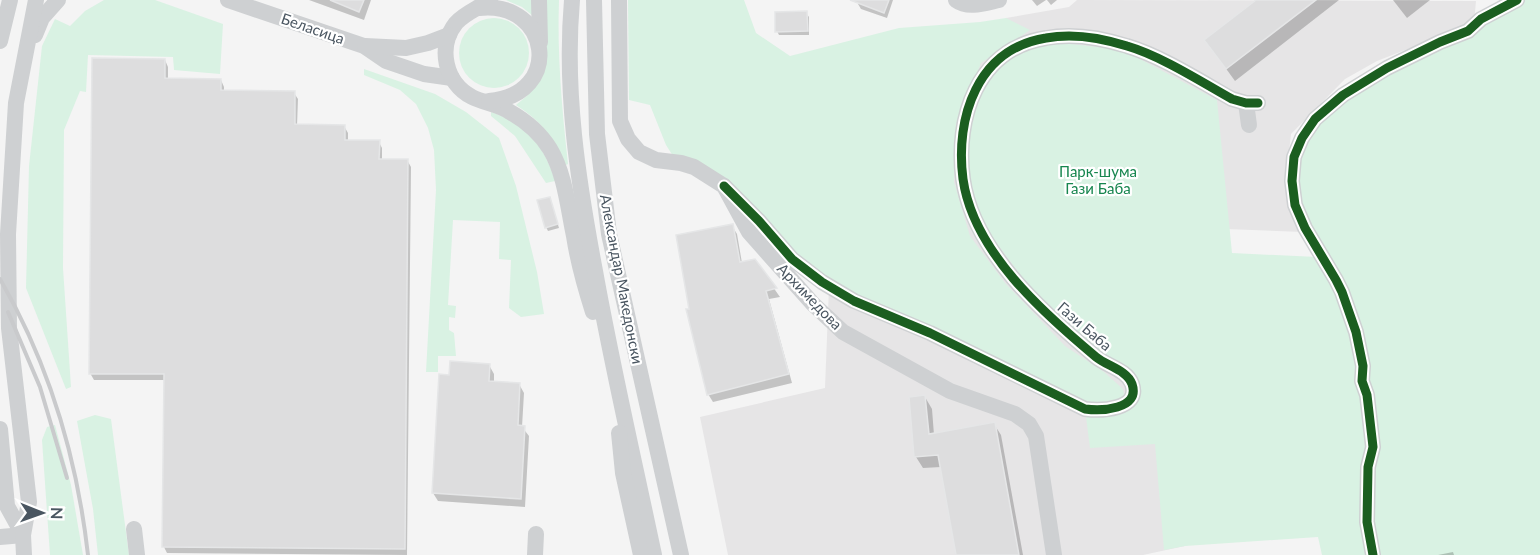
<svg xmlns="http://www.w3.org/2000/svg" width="1540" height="555" viewBox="0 0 1540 555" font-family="Lato,sans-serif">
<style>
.education{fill:#e6e5e6}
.green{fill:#d9f2e3}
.shadow{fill:#0003}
.building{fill:#ddddde;stroke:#e5e6e7;stroke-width:1.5}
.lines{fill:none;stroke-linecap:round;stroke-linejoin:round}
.minor{stroke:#ced0d2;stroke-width:16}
.rail{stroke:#c9cacc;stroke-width:4}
.cycleway-casing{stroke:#fff;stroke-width:13}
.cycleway{stroke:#1b5e20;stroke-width:9}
.labels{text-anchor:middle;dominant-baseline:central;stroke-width:4.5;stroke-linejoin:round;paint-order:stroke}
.street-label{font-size:15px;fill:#4a5661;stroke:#fff}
.park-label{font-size:15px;fill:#17864f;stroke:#fff}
</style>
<rect width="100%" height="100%" fill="#f4f4f4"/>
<polygon class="education" points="1077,0 1476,1 1474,23 1377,61 1345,79 1291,134 1288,160 1303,232 1172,227 1185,546 1143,555 728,555 700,417 825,388 834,160 977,58 1006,18 1069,7"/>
<g class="green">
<polygon points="104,0 155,0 223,24 220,74 174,70 173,57 88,55 86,92 80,91 64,130 63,268 71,387 66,389 26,288 29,166 42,46 55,19 70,26 85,11"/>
<polygon points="506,0 534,0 533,16 522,7"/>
<path d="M542,0H559C557,55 562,109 568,164L566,165C553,137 542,122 516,105C559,73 546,47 542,0Z"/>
<polygon points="628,0 744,0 756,33 790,56 899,28 980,22 1006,18 1030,30 981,63 956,124 954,182 970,236 1005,283 1065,346 1104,372 1123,389 1124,394 1120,401 1089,405 847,292 812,269 756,214 673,156 666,145 650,105 629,100"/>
<polygon points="1517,0 1540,0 1540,555 1322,555 1318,537 1185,546 1164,550 1155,444 1090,448 1085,409 1107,410 1133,386 1052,317 974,213 963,143 985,74 1012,55 1055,42 1123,50 1217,100 1232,253 1317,257 1292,181 1315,119"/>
<circle cx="494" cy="53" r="35"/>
<polygon points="364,69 435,94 466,112 499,138 516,186 537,272 544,314 521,317 509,308 511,260 499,259 500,222 453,220 448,305 456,306 455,318 449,317 449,330 454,333 456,356 438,356 438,372 426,372 436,190 434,150 428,128 416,104 400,90 364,75"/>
<path d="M491,112C526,124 545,146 555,181L546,183L515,136L491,116Z"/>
<polygon points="95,415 111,419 129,555 98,555 93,509 77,421"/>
<polygon points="55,425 71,485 83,555 50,555 42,440 47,427"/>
</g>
<g class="shadow">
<polygon points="309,0 371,0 364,20"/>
<polygon points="860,0 893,0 887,18 861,9 858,4"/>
<polygon points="1032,0 1046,0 1037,6"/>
<polygon points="1047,0 1057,0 1051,5"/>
<polygon points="1258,0 1339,0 1235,81 1206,41"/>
<polygon points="1393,0 1430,0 1407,18"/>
<polygon points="806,13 809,17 809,35 779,35 777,31"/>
<polygon points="165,60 168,67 168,80 221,80 224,87 224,92 294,93 298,99 297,126 344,126 348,133 348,142 379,142 382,148 382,160 407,160 411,167 407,555 167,553 164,547 165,380 94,380 90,373"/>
<polygon points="550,198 559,228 548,231 546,227"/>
<polygon points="732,226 737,234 742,263 754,260 780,297 769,299 792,383 713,402 708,394 691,310"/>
<polygon points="489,365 494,374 494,383 519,384 524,393 522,427 529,436 525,507 438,501 433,493 451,376"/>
<polygon points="925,397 932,409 934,435 994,424 1001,435 1023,555 958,555 941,467 923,468 916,457"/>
<polygon points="1453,552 1454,555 1438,555"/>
</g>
<g class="building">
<polygon points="330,0 364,0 359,12"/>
<polygon points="850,0 889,0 884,13"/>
<polygon points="1256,0 1316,0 1226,69 1204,40"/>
<polygon points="807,11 808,31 775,32 775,12"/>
<polygon points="92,58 165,59 165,78 221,79 221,90 295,91 295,124 345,125 345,140 380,140 379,159 408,159 405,549 162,547 164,374 89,374"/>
<polygon points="550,197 558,224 545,228 537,200"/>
<polygon points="733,224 740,262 755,259 777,288 766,291 789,374 707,395 686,309 689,309 676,235"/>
<polygon points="450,361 490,364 489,381 520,383 518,425 525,426 521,499 432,493 439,374 449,375"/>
<polygon points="925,395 929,434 995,422 1019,555 956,555 938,455 914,457 909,397"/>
</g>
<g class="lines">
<g class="minor">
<polyline points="228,0 364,46 386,61 424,74 452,78"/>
<path d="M490,0C479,8 465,13 456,23C437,47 445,83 472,97C484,103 498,104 510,112C526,121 540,133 550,149C565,174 568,208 574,236C578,262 585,287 593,312"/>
<polyline points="539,0 540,42"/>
<path d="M572,0C564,91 578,181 595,271C612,366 634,460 654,555"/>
<polyline points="594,0 597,134 609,234 681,555"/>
<polyline points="619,0 620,121 628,139 639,152 656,160 681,163 694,167 724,186 749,232 813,304 843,332 950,391 1015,414 1029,424 1036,436 1054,555"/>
<path d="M956,0C968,9 985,3 999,0"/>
<path d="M479,8C551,0 564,95 489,101"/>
<polyline points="35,35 42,18 58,0"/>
<polyline points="0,41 10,0"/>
<polyline points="365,46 406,48 428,43 449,35"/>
<polyline points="1246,103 1249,125"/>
<path d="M724,186L759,221L792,259L822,282L854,301L930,333L1085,409C1100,411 1141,410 1132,384C1127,370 1107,366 1096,357C1043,313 973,251 963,179C955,118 977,49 1046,38C1072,33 1102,38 1127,46C1161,56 1200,81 1232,99L1246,103H1258"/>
<polyline points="0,429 7,506 23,535"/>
<polyline points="619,433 623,473 641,555"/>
<polyline points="134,529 137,555"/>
<polyline points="0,537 23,535"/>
<polyline points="24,555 23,535 29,502 9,328 8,234 16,103 36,0"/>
<polyline points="535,555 536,534"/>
<polyline points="1373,555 1367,522 1368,467 1373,447 1367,395 1362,381 1363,366 1356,332 1342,292 1336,280 1305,228 1295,205 1292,181 1294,157 1302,138 1315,119 1343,95 1387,68 1440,42 1468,31 1481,19 1517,0"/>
</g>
<g class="rail">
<path d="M0,279C49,364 77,458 88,555"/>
<polyline points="8,312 40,387 67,478"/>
</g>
<defs>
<g id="cycleway">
<path d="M724,186L759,221L792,259L822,282L854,301L930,333L1085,409C1100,411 1141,410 1132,384C1127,370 1107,366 1096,357C1043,313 973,251 963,179C955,118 977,49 1046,38C1072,33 1102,38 1127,46C1161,56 1200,81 1232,99L1246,103H1258"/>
<polyline points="1373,555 1367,522 1368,467 1373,447 1367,395 1362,381 1363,366 1356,332 1342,292 1336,280 1305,228 1295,205 1292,181 1294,157 1302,138 1315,119 1343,95 1387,68 1440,42 1468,31 1481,19 1517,0"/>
</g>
</defs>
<use href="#cycleway" class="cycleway-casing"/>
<use href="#cycleway" class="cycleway"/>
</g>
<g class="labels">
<g class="street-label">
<text transform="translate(313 28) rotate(19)">Беласица</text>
<text transform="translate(622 279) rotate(79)">Александар Македонски</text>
<text transform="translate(810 296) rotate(46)">Архимедова</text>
<text transform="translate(1085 326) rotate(41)">Гази Баба</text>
</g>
<g class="park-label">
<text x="1098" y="171">Парк-шума<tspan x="1098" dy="17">Гази Баба</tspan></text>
</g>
</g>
<g transform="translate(42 513) rotate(91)" stroke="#ffffff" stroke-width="4.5" paint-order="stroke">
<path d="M0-4.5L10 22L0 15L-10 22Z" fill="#4a5661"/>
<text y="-9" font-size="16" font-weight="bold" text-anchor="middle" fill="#4a5661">N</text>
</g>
</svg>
